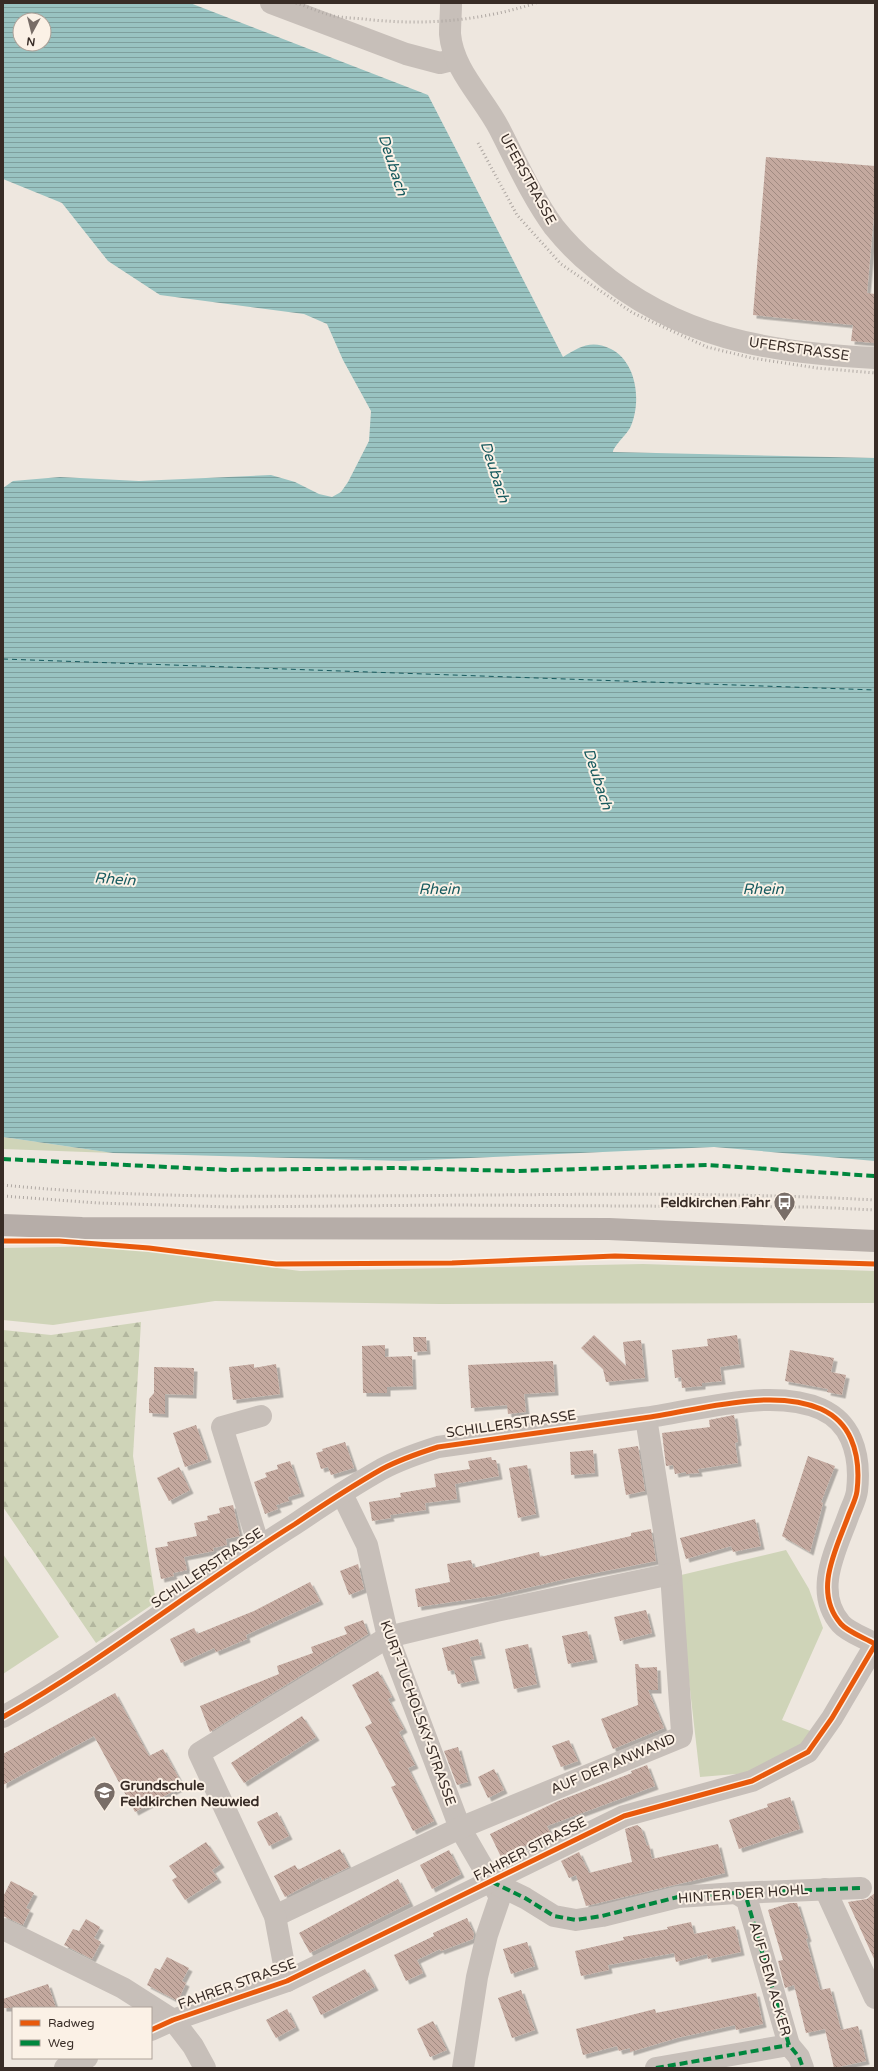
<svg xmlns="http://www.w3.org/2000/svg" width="878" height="2071" viewBox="0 0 878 2071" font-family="'Varela Round',sans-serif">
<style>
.green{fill:#cfd4b8}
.forest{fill:url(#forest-firs)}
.water{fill:url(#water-rules);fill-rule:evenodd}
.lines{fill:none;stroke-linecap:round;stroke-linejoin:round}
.ferry{stroke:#175a5e;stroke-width:1;stroke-dasharray:5 4;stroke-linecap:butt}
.building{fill:url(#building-back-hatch);filter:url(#shadow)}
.minor{stroke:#c7bfb9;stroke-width:22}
.major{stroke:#b6ada8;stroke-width:22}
.rail{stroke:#afa8a3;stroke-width:3;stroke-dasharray:1 3;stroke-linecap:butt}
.quiet{stroke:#00873e;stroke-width:4;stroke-dasharray:8 4;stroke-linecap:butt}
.cycleway-casing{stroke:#fbf1e6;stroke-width:8}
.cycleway{stroke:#e8590c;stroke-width:5}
.labels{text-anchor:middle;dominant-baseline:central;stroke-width:4;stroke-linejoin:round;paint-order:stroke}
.street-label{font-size:14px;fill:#382c26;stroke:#fbf1e6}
.poi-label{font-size:14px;font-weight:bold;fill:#382c26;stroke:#fbf1e6;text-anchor:end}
.water-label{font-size:15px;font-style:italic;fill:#175a5e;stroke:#fbf1e6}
</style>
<defs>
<pattern id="forest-firs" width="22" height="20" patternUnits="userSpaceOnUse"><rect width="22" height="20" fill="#cfd4b8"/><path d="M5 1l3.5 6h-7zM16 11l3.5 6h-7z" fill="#b2b69e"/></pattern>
<pattern id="water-rules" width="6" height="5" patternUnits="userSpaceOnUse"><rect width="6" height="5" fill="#99c3c1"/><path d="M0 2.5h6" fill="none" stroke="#7e9f9d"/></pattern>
<pattern id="building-back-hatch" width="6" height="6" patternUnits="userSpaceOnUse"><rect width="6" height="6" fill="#c4a99f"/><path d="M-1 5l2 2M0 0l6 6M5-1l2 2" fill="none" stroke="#a08a81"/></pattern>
<filter id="shadow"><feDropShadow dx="3.5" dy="3.5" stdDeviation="0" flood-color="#0004"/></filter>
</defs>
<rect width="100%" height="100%" fill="#eee7df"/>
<g class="green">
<polygon points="3,1137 113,1153 3,1149"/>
<polygon points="108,1246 300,1271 643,1264 875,1271 875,1303 441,1304 215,1301 53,1325 3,1320 3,1248"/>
<polygon points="786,1550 809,1589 823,1628 782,1720 813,1732 792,1753 748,1773 700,1777 677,1576"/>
<polygon points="3,1554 59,1637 3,1674"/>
</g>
<polygon class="forest" points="141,1322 133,1456 156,1602 96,1643 3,1507 3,1330 51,1335"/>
<path class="water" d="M3,3H190L428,95L563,357C579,347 591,339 611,349C637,362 642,403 630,428C626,435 613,447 613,452L875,458V1161L714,1147L403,1161L113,1153L3,1137V488L13,481L60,477L139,481L271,475L295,482L319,494L332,497L341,492L348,482L369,441L371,411L343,360L327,324L304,314L160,295L108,261L62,203L3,179ZM20,20H44V44H20Z"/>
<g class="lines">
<polyline class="ferry" points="3,659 875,690"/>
</g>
<g class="building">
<polygon points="766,157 875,166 875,204 867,293 875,294 875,343 851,341 853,325 753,315"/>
<polygon points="594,1335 626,1366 623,1342 641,1340 645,1378 606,1382 603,1369 581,1348"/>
<polygon points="737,1335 741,1364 720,1367 722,1381 702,1383 702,1386 682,1388 681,1377 675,1378 672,1350 708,1346 707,1339"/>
<polygon points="413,1337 426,1337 427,1351 414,1352"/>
<polygon points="385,1345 385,1357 412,1356 413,1386 387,1387 387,1393 363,1393 362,1346"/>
<polygon points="790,1350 834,1358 831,1372 846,1375 842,1395 827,1392 828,1389 785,1381"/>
<polygon points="553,1361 555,1392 524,1394 526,1412 508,1414 507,1405 471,1408 468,1365"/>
<polygon points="254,1364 254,1368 276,1364 280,1394 233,1400 229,1367"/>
<polygon points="154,1367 194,1368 193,1395 165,1394 165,1414 149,1413 149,1399 154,1393"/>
<polygon points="734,1415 738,1442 735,1443 738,1463 698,1469 699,1473 686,1474 686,1472 675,1474 673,1465 666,1466 662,1433 710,1427 709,1420"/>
<polygon points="196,1425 208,1459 185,1467 173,1433"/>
<polygon points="345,1442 354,1468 331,1475 328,1467 321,1469 316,1453 323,1451 322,1449"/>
<polygon points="638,1446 645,1491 626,1495 618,1449"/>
<polygon points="593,1450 595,1473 571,1475 570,1452"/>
<polygon points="808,1456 835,1466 821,1502 823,1503 810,1552 782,1536"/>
<polygon points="491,1457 492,1460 496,1460 499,1476 455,1484 457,1499 425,1503 426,1510 390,1515 391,1518 372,1521 369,1502 401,1497 400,1493 436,1487 434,1474 470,1469 468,1461"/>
<polygon points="290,1461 301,1493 288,1497 289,1501 276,1505 278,1509 265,1514 254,1482 267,1477 265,1473 278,1469 277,1465"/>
<polygon points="527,1465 536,1514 518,1518 509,1468"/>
<polygon points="179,1467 190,1490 169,1501 157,1478"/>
<polygon points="233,1505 240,1536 226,1539 227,1545 213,1548 214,1551 184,1557 187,1570 173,1573 174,1576 161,1579 155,1548 168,1546 167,1542 197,1536 194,1523 208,1520 207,1516 220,1513 219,1508"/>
<polygon points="755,1519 761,1546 733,1552 731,1546 686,1559 680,1538"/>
<polygon points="651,1529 656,1561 570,1578 492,1596 418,1607 415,1589 450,1582 447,1564 471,1560 473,1568 539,1552 540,1557 631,1536 631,1533"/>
<polygon points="358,1564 364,1589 349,1595 340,1571"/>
<polygon points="310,1582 320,1601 246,1635 247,1639 216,1652 214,1648 181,1663 170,1639 194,1628 197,1634 224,1623 254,1611"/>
<polygon points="646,1610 652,1633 620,1641 614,1617"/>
<polygon points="363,1620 368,1634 210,1732 200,1706 279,1674 277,1666 313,1653 311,1647 347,1634 344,1627"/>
<polygon points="587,1631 594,1659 568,1664 562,1636"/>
<polygon points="478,1639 482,1655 470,1657 476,1680 458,1684 454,1670 448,1671 442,1648"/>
<polygon points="528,1644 537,1684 514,1689 505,1649"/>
<polygon points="635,1664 638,1664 640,1668 657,1667 658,1690 648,1690 664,1728 613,1749 601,1719 638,1705"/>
<polygon points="378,1671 392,1697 388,1699 404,1729 399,1732 415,1765 408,1768 434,1821 413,1831 391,1787 396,1785 365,1727 372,1723 352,1685"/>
<polygon points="115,1693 149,1756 163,1749 183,1786 135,1812 94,1736 3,1785 3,1754"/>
<polygon points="302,1716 316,1737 244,1783 231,1763"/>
<polygon points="569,1740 578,1761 561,1767 552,1746"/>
<polygon points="458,1747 468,1782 457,1785 444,1751"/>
<polygon points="647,1765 655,1786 547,1826 551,1834 501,1857 490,1834 558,1801 632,1773 631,1771"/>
<polygon points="494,1769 504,1790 488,1798 478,1777"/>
<polygon points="790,1797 800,1829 739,1849 729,1820 768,1807 767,1804"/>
<polygon points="277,1812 289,1836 269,1846 257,1822"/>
<polygon points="637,1825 641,1828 647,1846 649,1845 652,1859 718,1844 725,1873 586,1906 576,1875 569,1878 561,1861 579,1852 589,1873 632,1862 625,1829"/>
<polygon points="206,1842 221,1864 212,1870 218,1879 185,1900 172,1880 177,1877 169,1866"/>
<polygon points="340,1849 349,1867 322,1880 321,1877 285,1897 274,1876 295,1865 298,1870"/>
<polygon points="449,1850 461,1874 432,1889 420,1865"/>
<polygon points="398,1879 410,1903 310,1953 299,1933"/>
<polygon points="11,1881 34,1893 26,1908 30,1910 23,1925 3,1916 3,1897"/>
<polygon points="875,1893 875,1961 848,1902 867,1899"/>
<polygon points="790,1903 797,1903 808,1938 806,1939 820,1990 830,1988 841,2030 858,2026 866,2061 834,2068 825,2029 806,2033 794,1985 785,1988 778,1961 783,1960 768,1910"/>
<polygon points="467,1918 474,1934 473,1939 441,1951 440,1949 417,1960 423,1973 406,1981 394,1955 434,1936 433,1933"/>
<polygon points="86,1919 100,1927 94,1938 101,1942 92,1959 64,1945 73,1929 79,1931"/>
<polygon points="691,1922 694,1934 735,1926 741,1952 708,1959 707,1954 676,1962 674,1953 608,1965 609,1970 581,1976 575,1951 624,1940 623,1937 668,1929 667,1927"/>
<polygon points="527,1942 535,1966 511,1974 503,1949"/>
<polygon points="167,1957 189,1968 182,1981 186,1983 178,2001 147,1985 155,1968 160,1970"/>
<polygon points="365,1969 375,1987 321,2015 312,1997"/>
<polygon points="48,1984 56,2008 3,2008 3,1999"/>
<polygon points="521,1990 535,2030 512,2038 498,1998"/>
<polygon points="756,1993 763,2024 736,2030 735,2025 677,2038 630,2052 630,2048 619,2051 617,2046 583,2055 576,2029 655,2009 656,2013"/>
<polygon points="287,2009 296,2027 276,2038 266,2020"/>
<polygon points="433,2021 447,2050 430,2057 417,2029"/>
</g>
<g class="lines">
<g class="minor">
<polyline points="271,3 406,54 440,63 456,59"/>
<path d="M451,3C451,13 450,24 450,34C453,70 483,97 499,128C516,161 532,197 554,227C566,242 580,256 595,268C676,338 771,353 875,358"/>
<polyline points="342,1494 367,1545 388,1637 460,1828 500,1897 487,1935 477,1977 463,2068"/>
<polyline points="259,1546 222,1427 261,1416"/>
<path d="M3,1717C104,1660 196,1586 295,1524C323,1505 352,1486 382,1469C399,1460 419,1453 438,1447C506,1437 575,1428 643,1418C696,1411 771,1387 821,1409C834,1415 845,1425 851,1439C858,1455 859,1474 857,1491C856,1499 852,1506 849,1514C837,1548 812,1591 841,1624C848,1632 865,1638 875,1644"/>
<polyline points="492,1882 525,1898 554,1916 576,1920 602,1916 678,1897 736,1893 861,1888"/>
<polyline points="825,1889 875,1998"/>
<polyline points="736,1893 747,1900 789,2045 799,2057 803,2068"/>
<polyline points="275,1916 460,1828 681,1737 682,1732 671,1574 646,1418"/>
<polyline points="3,1929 123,1988 173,2020 193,2046 205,2068"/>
<polyline points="287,1981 275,1916 199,1753 388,1637 496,1611 671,1574"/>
<polyline points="151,2030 173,2020 287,1981 624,1816 752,1781 808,1752 832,1718 875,1645"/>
<polyline points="65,2068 87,2058"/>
<polyline points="656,2068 789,2045"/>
</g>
<polyline class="major" points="3,1225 82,1228 609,1229 875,1241"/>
<g class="rail">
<path d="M296,3C309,7 321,13 334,16C344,18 354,18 364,19C423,26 480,21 536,3"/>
<polyline points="478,143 517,215 561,264 633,313 707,347 752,358 817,368 875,373"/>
<path d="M3,1185C112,1196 222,1197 331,1196C513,1196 694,1190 875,1200"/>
<polyline points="3,1196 98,1203 230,1207 451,1205 812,1207 875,1210"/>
</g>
<g class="quiet">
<polyline points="3,1159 228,1170 397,1168 517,1171 708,1165 875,1176"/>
<polyline points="492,1882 525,1898 554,1916 576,1920 602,1916 678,1897 736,1893 861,1888"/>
<polyline points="736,1893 747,1900 789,2045 799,2057 803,2068"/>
<polyline points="656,2068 789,2045"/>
</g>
<defs>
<g id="cycleway">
<polyline points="3,1241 59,1241 149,1248 276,1264 452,1263 615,1256 875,1264"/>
<path d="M3,1717C104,1660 196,1586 295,1524C323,1505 352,1486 382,1469C399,1460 419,1453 438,1447C506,1437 575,1428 643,1418C696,1411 771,1387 821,1409C834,1415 845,1425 851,1439C858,1455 859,1474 857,1491C856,1499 852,1506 849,1514C837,1548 812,1591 841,1624C848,1632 865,1638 875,1644"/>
<polyline points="151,2030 173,2020 287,1981 624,1816 752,1781 808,1752 832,1718 875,1645"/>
</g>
</defs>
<use href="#cycleway" class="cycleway-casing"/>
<use href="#cycleway" class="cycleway"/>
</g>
<defs>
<symbol id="bus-pin" viewBox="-11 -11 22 30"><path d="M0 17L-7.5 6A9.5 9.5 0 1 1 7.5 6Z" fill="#786d67" stroke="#fbf1e6"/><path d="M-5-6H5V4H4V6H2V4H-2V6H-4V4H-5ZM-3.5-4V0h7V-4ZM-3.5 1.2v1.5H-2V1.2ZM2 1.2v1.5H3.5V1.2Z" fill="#fff"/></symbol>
<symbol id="school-pin" viewBox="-11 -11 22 30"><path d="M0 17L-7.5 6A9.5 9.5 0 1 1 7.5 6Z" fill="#786d67" stroke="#fbf1e6"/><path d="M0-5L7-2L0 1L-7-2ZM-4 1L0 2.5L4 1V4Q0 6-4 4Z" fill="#fff"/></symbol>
</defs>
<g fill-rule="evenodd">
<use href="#bus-pin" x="772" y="1190" width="25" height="34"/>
<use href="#school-pin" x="92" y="1780" width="25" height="34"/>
</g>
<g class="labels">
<g class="street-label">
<text transform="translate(528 179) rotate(61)">UFERSTRASSE</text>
<text transform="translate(799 349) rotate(8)">UFERSTRASSE</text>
<text transform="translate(511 1424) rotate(-8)">SCHILLERSTRASSE</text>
<text transform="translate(207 1568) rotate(-34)">SCHILLERSTRASSE</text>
<text transform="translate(418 1713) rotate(70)">KURT-TUCHOLSKY-STRASSE</text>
<text transform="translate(613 1764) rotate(-23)">AUF DER ANWAND</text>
<text transform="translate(530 1849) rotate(-27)">FAHRER STRASSE</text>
<text transform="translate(743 1894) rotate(-4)">HINTER DER HOHL</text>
<text transform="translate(770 1979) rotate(74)">AUF DEM ACKER</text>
<text transform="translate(237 1984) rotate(-20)">FAHRER STRASSE</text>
</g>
<g class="poi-label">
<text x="770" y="1202">Feldkirchen Fahr</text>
<text x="120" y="1785" text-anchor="start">Grundschule<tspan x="120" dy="16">Feldkirchen Neuwied</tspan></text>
</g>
<g class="water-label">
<text transform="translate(393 165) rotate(72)">Deubach</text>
<text transform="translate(495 472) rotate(72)">Deubach</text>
<text transform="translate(598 779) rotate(72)">Deubach</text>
<text transform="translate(115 879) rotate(4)">Rhein</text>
<text x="439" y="889">Rhein</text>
<text x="763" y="889">Rhein</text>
</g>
</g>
<rect width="878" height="2071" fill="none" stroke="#382c26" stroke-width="8"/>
<rect x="12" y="2007" width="140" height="52" fill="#fbf1e6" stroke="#ada299"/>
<rect x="20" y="2020" width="20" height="6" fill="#e8590c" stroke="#ada299"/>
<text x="48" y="2027" font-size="12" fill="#382c26">Radweg</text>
<rect x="20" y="2040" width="20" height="6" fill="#00873e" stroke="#ada299"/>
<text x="48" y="2047" font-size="12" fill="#382c26">Weg</text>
<g transform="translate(32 32) rotate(187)"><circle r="19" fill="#fbf1e6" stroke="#ada299"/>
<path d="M0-3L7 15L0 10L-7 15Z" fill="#786d67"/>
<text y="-6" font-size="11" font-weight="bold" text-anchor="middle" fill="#382c26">N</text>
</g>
</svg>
